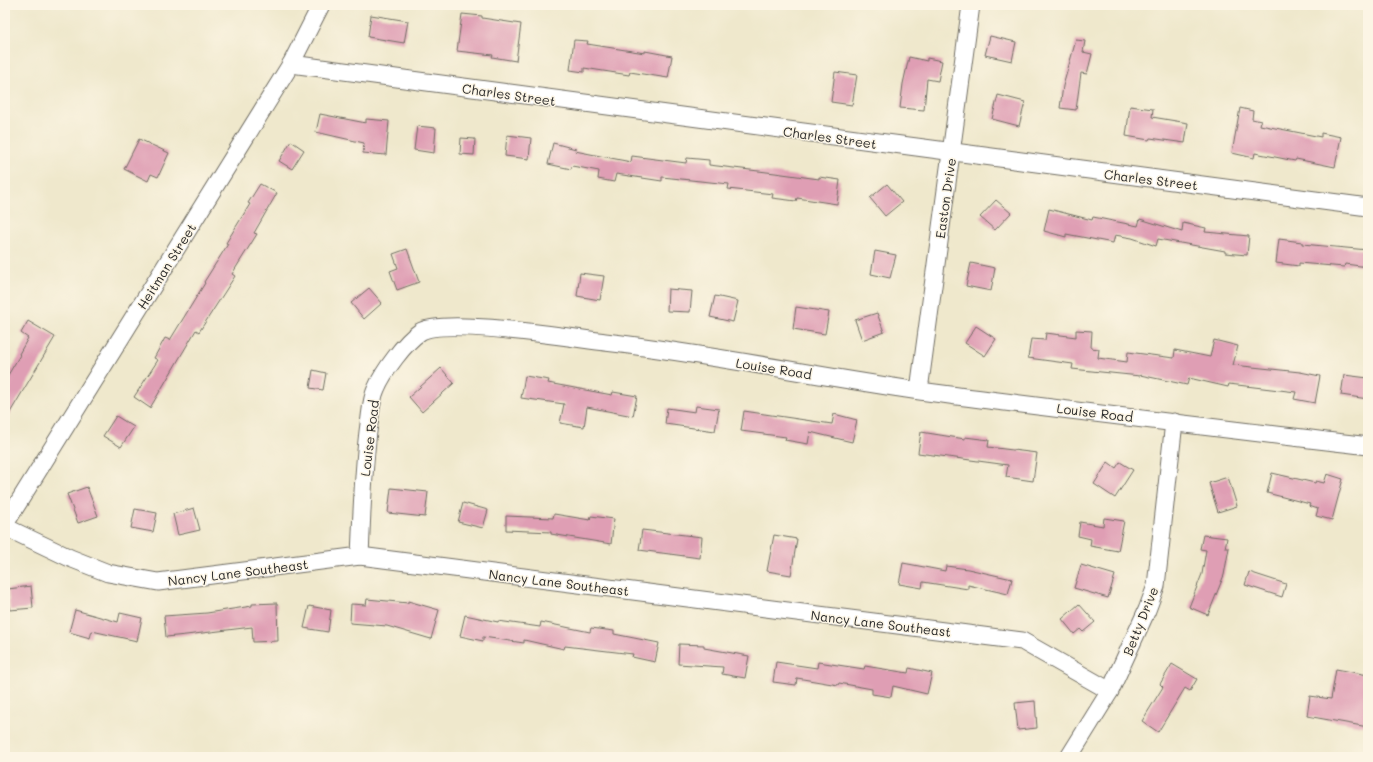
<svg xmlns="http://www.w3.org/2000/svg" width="1373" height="762" viewBox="0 0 1373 762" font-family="Mali,sans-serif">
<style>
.building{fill:#df9eb4}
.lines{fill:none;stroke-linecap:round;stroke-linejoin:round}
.minor-casing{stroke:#706d63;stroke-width:19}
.minor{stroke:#fff;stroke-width:17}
.labels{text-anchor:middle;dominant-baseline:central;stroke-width:3;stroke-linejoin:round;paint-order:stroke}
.street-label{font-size:13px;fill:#2b2b2b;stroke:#fcf5e5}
</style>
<rect width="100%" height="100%" fill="#fcf5e5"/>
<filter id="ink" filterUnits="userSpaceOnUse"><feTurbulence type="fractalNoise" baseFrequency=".025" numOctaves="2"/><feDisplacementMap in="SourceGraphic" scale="8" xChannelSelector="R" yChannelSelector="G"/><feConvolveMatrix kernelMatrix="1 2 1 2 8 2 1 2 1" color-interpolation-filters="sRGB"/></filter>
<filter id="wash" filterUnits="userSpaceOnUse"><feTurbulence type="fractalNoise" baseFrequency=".012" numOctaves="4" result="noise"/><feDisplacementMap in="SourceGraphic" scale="16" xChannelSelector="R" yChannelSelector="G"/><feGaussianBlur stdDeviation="0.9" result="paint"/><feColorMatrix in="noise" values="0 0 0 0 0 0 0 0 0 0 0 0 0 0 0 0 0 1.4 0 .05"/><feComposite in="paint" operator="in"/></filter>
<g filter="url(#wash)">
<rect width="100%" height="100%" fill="#efe8cc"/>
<g id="blocks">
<g class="building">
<polygon points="462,14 482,16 482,18 521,24 516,61 492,57 493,55 457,51"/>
<polygon points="371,15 408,21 404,43 368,37"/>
<polygon points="990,36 1016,42 1012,61 985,55"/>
<polygon points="574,40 588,41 587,44 645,53 645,51 672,56 668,78 630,72 629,75 584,68 584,72 570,70"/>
<polygon points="1076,40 1085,41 1083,52 1092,54 1087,74 1081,73 1076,110 1060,108 1063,86"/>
<polygon points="909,57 927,61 927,58 942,61 938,81 927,79 924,110 900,108 903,84"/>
<polygon points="835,72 857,75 852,105 831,102"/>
<polygon points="998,95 1025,102 1019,126 992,119"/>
<polygon points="1130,106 1153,109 1152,117 1188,123 1185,143 1150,138 1149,140 1126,136"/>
<polygon points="1240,108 1253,111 1252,119 1261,121 1260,125 1321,137 1321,133 1341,137 1335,167 1296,159 1295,161 1255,153 1254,158 1232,153"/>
<polygon points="320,114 366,123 366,119 389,121 386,155 363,153 364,143 316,132"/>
<polygon points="417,126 436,128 434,153 414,150"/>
<polygon points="507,135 531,138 529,159 505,156"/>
<polygon points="461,138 475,139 474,155 460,154"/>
<polygon points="139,139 169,153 158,177 151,174 148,181 124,169"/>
<polygon points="291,141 304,150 292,169 279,161"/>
<polygon points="553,143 576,149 575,151 631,162 632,156 686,163 687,158 709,160 709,165 775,173 819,179 819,177 840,180 837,204 797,198 796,201 772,198 773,194 728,189 729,184 662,177 662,181 616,174 614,182 598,179 599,171 572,166 571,169 548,164"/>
<polygon points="260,184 277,193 254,233 257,234 232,274 235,276 199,332 196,330 150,408 134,397 158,360 154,358 165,338 170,340 205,283 204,282 228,244 226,243 250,204 248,203"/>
<polygon points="887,184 902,202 885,216 870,198"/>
<polygon points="996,200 1011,213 995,230 980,217"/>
<polygon points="1049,209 1092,220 1093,217 1138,226 1140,219 1182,232 1183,223 1206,228 1205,232 1249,236 1247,255 1225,253 1225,251 1158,239 1156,246 1132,238 1115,235 1113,243 1066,234 1066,237 1044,231"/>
<polygon points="1279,239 1302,242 1302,244 1368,250 1368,267 1345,264 1344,267 1299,263 1299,266 1276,263"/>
<polygon points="407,249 419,282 397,290 390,271 398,268 393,254"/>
<polygon points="875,251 896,255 890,278 871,274"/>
<polygon points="971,263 995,268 991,291 966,286"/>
<polygon points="580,273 604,276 600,300 577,296"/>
<polygon points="369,288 382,303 364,319 351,303"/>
<polygon points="668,289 692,291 690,312 667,311"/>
<polygon points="715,296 738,301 733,322 710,317"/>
<polygon points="796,307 829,312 825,334 793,329"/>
<polygon points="877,313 884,332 862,340 855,320"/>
<polygon points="28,321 55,337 5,421 5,380 20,355 19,354 28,338 21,333"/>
<polygon points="976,326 996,339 985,356 965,343"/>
<polygon points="1076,330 1092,331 1091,348 1099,349 1098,358 1127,362 1128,352 1174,358 1175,350 1210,357 1214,340 1238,346 1233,365 1300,372 1320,376 1315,403 1294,399 1296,392 1229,384 1228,387 1189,378 1187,385 1140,375 1140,376 1072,369 1073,364 1028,358 1031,339 1045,340 1046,333 1076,337"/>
<polygon points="441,368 454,383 422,412 409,397"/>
<polygon points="313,370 326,373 323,390 310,388"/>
<polygon points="1344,375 1368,378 1368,399 1341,395"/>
<polygon points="525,376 549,380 548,383 612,395 613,392 637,396 633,416 587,407 584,427 560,423 564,404 521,398"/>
<polygon points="696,406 719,409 715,431 665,424 667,408 695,412"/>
<polygon points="744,411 832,424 834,414 857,420 852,442 810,432 808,444 785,440 786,437 741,431"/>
<polygon points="116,416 134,427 121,447 103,436"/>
<polygon points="921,432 965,439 965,437 989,440 988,447 1037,453 1033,481 1006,477 1008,465 918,453"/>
<polygon points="1108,462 1116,468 1120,462 1133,470 1115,498 1094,484"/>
<polygon points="1272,473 1315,483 1316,481 1324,483 1327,474 1343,479 1332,520 1316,516 1318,509 1309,506 1310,504 1267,493"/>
<polygon points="1228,477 1237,506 1218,512 1209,483"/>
<polygon points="87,487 98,516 78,523 67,494"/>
<polygon points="391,488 428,492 425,517 388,513"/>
<polygon points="463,503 488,510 483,528 458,522"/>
<polygon points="194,508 200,530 178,535 173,514"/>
<polygon points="135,509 157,513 153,532 131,528"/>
<polygon points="554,514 590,520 591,516 614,519 611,544 551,534 551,532 506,530 506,516 553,518"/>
<polygon points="1104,518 1124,521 1118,551 1090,546 1091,539 1078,536 1080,522 1103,526"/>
<polygon points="642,530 702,537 700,558 639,550"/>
<polygon points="774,535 797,539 791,575 767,571"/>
<polygon points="1203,535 1227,538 1225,548 1229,548 1224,575 1208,615 1189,607 1202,574 1206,550 1200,549"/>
<polygon points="903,563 945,571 946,566 968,569 1012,579 1008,594 968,585 968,589 923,582 922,588 899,584"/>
<polygon points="1081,565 1115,575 1108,598 1074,588"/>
<polygon points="1249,572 1286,584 1282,597 1245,585"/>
<polygon points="31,586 33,608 10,610 8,589"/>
<polygon points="367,599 408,603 408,601 439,610 431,639 387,626 350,623 351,604 366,605"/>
<polygon points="277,603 278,641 253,642 252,627 186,635 166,637 164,616 207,613 252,606 252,604"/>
<polygon points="1079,604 1095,622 1083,632 1080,629 1074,634 1062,619"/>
<polygon points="309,606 331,610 328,632 304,628"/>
<polygon points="75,610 118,622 120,613 142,618 137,641 92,631 90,638 69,632"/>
<polygon points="465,615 498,622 498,621 540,627 541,622 590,632 591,628 614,631 614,634 659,643 655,662 632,657 633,654 565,646 564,649 524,640 524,643 483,637 483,641 460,636"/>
<polygon points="679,644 704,645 704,648 749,656 745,678 722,674 723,667 678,664"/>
<polygon points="776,662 817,668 818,662 864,669 865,666 908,673 909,668 932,673 927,694 893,686 891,697 872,694 872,689 839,683 838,685 797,678 796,685 773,682"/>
<polygon points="1172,664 1197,679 1190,691 1185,688 1158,732 1142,721 1163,687 1160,684"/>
<polygon points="1336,669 1368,675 1368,727 1307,716 1310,696 1331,699"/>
<polygon points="1035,701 1037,728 1018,730 1015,703"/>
</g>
</g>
</g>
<g filter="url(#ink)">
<use href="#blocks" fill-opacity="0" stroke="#706d63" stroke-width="1"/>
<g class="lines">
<defs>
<g id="minor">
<polyline points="291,64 1368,207"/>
<polyline points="919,390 971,5"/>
<polyline points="5,524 291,64 321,5"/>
<polyline points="5,527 70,558 108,573 158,582 360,556 1022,641 1110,691"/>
<path d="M360,556C362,512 363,467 369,424C371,412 371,400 376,389C383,372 405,342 420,332C443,317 572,338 605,342C710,354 815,376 920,391C1069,411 1219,428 1368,446"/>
<polyline points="1069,757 1110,691 1147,610 1156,586 1174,422"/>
</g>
</defs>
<use href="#minor" class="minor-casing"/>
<use href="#minor" class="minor"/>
</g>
</g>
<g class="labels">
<g class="street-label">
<text transform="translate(509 94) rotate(8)">Charles Street</text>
<text transform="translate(830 137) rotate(8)">Charles Street</text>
<text transform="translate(1151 179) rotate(7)">Charles Street</text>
<text transform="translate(945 198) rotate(-82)">Easton Drive</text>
<text transform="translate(166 266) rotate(-58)">Heitman Street</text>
<text transform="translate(774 368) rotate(9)">Louise Road</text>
<text transform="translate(1095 412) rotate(7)">Louise Road</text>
<text transform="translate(369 438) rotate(-83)">Louise Road</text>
<text transform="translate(238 572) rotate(-7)">Nancy Lane Southeast</text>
<text transform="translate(559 582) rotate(7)">Nancy Lane Southeast</text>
<text transform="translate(1140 621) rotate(-68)">Betty Drive</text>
<text transform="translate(881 623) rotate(7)">Nancy Lane Southeast</text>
</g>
</g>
<rect width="1373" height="762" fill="none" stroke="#fcf5e5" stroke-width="20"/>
</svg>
